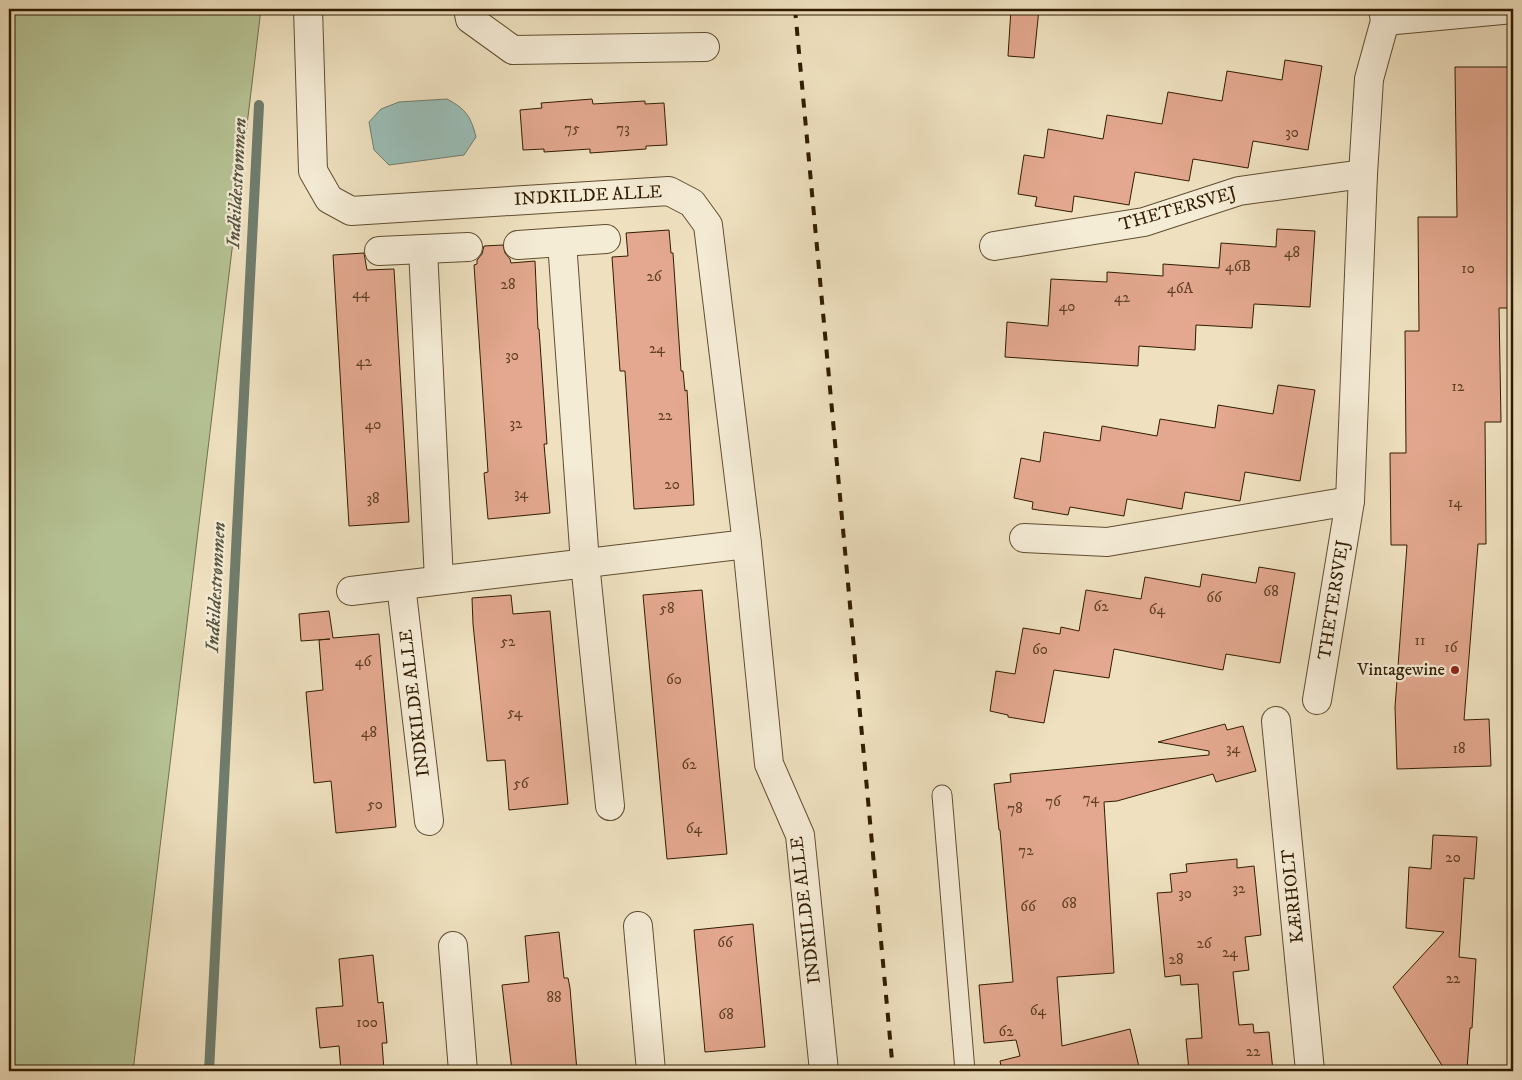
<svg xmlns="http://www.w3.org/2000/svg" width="1522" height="1080" viewBox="0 0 1522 1080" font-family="'IM FELL DW Pica',serif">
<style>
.green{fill:#b6c395;stroke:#74704a}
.water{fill:#9abdb6;stroke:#707d6d}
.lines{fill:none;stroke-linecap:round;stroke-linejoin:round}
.stream{stroke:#707d6d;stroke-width:10}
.building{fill:#e3a88f;stroke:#311c00}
.lane-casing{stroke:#604d30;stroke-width:21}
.street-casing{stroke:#604d30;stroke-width:30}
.lane{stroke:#f5ecd6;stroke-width:19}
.street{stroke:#f5ecd6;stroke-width:28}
.rail{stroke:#311c00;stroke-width:4;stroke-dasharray:9 9;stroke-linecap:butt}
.poi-dot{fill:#8f2418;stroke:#f5ecd6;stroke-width:2}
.labels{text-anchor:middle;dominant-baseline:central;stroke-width:4.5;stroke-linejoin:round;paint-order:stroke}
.number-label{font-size:15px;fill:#5e3f24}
.street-label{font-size:18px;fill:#311c00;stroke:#f5ecd6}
.poi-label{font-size:18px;fill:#311c00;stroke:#f5ecd6;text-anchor:end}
.water-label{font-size:19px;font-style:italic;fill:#565440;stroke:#f5ecd6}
</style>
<rect width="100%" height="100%" fill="#efe1c0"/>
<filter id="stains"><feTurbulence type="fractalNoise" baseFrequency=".004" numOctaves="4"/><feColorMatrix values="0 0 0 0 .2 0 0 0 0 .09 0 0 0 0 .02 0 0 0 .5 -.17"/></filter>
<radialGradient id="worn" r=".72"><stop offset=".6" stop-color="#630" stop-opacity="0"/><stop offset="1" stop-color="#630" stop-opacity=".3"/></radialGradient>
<polygon class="green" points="9,9 261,9 133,1071 9,1071"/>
<path class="water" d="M447,99C466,109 471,117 476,137L464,155L389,165L374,150L369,122L381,109L399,102Z"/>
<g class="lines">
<polyline class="stream" points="209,1071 259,105"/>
</g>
<g class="building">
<polygon points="1011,9 1039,9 1034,58 1008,56"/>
<polygon points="1285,60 1322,66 1308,150 1253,141 1248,168 1193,159 1189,181 1135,172 1129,205 1074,196 1072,212 1035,206 1037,197 1018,194 1024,155 1044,158 1048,129 1103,139 1107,115 1162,124 1168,92 1222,101 1227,71 1282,80"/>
<polygon points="1455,67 1513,67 1513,308 1499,308 1501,422 1485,422 1486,544 1478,544 1464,720 1489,719 1491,766 1397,769 1395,707 1407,545 1391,545 1390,453 1406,453 1405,331 1419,331 1418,217 1457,217"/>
<polygon points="592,99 593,104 645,101 645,104 664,103 667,145 646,146 646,149 590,153 590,149 544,152 544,149 523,150 520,110 542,108 541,103"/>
<polygon points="1277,229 1315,231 1310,307 1254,304 1252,328 1196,325 1195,350 1139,346 1138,366 1005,357 1007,322 1048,326 1051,279 1107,282 1107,272 1163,276 1163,264 1219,268 1221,243 1276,247"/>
<polygon points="669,230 671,253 673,253 681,371 683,371 685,391 687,390 694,505 634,509 625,371 620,371 612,257 628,256 626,233"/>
<polygon points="503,245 505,253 510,259 511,263 535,261 538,329 539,329 547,444 544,444 550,513 488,519 484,473 488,472 474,265 477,264 477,260 482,254 484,246"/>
<polygon points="364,253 367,270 394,269 409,522 349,526 333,255"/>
<polygon points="1278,385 1315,390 1300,481 1245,472 1240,501 1185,492 1182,509 1127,499 1124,516 1070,507 1068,515 1032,509 1033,502 1014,498 1021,458 1040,462 1044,432 1100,441 1102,426 1157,436 1160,419 1215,428 1218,405 1273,414"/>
<polygon points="1259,567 1295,573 1280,663 1226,654 1223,670 1114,649 1109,678 1054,670 1044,723 1008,717 1008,715 990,711 996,671 1015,674 1023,628 1060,634 1061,627 1079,631 1086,590 1141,599 1145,577 1200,587 1202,574 1256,583"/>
<polygon points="702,590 727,854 667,859 643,595"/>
<polygon points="511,595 513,614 550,611 568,804 509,810 505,760 487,761 473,624 472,598"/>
<polygon points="329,611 333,638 379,634 396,827 336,833 331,781 314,783 306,692 323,690 319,640 330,639 301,641 299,614"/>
<polygon points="1225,724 1227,730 1243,726 1256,771 1216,782 1213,774 1117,801 1104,802 1114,973 1057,977 1062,1046 1130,1029 1140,1071 1002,1071 1000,1061 1020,1056 1016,1040 984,1043 979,985 1013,982 1000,830 999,830 994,784 1011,782 1010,774 1209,755 1209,751 1158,742"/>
<polygon points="1433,835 1477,837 1474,879 1464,878 1459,957 1476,959 1472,1028 1470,1028 1467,1069 1443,1067 1393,987 1444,932 1406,928 1409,867 1431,869"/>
<polygon points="1237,859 1237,868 1254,866 1261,935 1245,937 1249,970 1233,972 1239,1025 1253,1024 1254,1033 1269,1032 1273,1071 1189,1071 1186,1039 1202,1038 1198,984 1181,985 1180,975 1165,977 1157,893 1172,892 1170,874 1187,872 1186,864"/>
<polygon points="753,924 765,1047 705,1052 694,930"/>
<polygon points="559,932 564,978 568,978 570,988 577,1071 512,1071 502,985 529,982 525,936"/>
<polygon points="373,955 378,1003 383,1002 384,1012 387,1043 382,1043 384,1071 341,1071 339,1046 320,1048 316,1008 343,1006 339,959"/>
</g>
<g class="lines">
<defs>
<polyline id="lane" points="942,795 965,1071"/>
<g id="street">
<polyline points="308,9 313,171 329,199 351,211 669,191 692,203 708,225 747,544 769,764 800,835 824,1071"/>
<polyline points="468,9 470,19 513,50 705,47"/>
<polyline points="1385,21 1513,9"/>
<polyline points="562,242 585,563 610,806"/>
<polyline points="518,245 606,239"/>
<polyline points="994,246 1144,222 1239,191 1363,174"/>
<polyline points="423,249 439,580"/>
<polyline points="379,251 468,247"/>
<polyline points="1024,538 1107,542 1350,501"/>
<polyline points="401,585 429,821"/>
<polyline points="351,591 747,544"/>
<polyline points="1317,700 1350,501 1363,174 1369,79 1385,21 1383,9"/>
<polyline points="1276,721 1310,1071"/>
<polyline points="638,926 651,1071"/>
<polyline points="453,946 463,1071"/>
</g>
</defs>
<use href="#lane" class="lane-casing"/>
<use href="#street" class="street-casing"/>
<use href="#lane" class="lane"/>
<use href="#street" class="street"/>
<polyline class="rail" points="795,9 893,1071"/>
</g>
<circle class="poi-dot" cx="1455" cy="670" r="5"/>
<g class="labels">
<g class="number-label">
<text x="572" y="128">75</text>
<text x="623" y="128">73</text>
<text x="1292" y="132">30</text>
<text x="1292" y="252">48</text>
<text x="1238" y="266">46B</text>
<text x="1468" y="268">10</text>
<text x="654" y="276">26</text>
<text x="508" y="284">28</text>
<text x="1180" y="288">46A</text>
<text x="361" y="293">44</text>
<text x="1122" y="297">42</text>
<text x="1067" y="306">40</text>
<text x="657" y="348">24</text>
<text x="512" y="355">30</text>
<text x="364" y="361">42</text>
<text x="1458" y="386">12</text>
<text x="665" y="415">22</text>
<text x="516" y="423">32</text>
<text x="373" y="424">40</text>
<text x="672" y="484">20</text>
<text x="521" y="493">34</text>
<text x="373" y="498">38</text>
<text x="1455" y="502">14</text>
<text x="1271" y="591">68</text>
<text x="1214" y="597">66</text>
<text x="1101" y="606">62</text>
<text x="667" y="608">58</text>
<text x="1157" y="609">64</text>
<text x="1420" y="640">11</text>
<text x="508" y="641">52</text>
<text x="1451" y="647">16</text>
<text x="1040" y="649">60</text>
<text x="363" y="661">46</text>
<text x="674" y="679">60</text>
<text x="515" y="712">54</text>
<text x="369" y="732">48</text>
<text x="1233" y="748">34</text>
<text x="1459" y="748">18</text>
<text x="689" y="764">62</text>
<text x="521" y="783">56</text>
<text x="1091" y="798">74</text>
<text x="1053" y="801">76</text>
<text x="375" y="804">50</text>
<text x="1015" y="808">78</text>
<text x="694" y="828">64</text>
<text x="1026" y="850">72</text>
<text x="1453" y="857">20</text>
<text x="1239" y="888">32</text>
<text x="1185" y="893">30</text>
<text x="1069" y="903">68</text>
<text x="1028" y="906">66</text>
<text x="725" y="942">66</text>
<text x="1204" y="943">26</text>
<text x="1230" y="952">24</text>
<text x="1176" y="959">28</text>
<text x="1453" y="978">22</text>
<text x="554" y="997">88</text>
<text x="1038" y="1010">64</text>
<text x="726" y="1014">68</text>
<text x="367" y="1022">100</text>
<text x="1006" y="1031">62</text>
<text x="1253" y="1051">22</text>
</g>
<g class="street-label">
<text transform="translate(588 196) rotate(-3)">INDKILDE ALLE</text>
<text transform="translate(1178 209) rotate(-16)">THETERSVEJ</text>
<text transform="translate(1334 600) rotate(-81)">THETERSVEJ</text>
<text transform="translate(415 703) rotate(-97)">INDKILDE ALLE</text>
<text transform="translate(1293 896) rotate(-96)">KÆRHOLT</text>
<text transform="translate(806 910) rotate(-97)">INDKILDE ALLE</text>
</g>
<g class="poi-label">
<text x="1445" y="670">Vintagewine</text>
</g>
<g class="water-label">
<text transform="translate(237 183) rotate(-87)">Indkildestrømmen</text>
<text transform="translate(216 587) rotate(-87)">Indkildestrømmen</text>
</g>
</g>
<rect width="1522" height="1080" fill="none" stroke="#efe1c0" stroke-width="30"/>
<rect x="10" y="10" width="1502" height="1060" fill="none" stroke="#311c00" stroke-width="2.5"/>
<rect x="15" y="15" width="1492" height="1050" fill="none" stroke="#311c00"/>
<rect width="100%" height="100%" filter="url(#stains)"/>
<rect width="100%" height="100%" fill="url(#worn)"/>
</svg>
